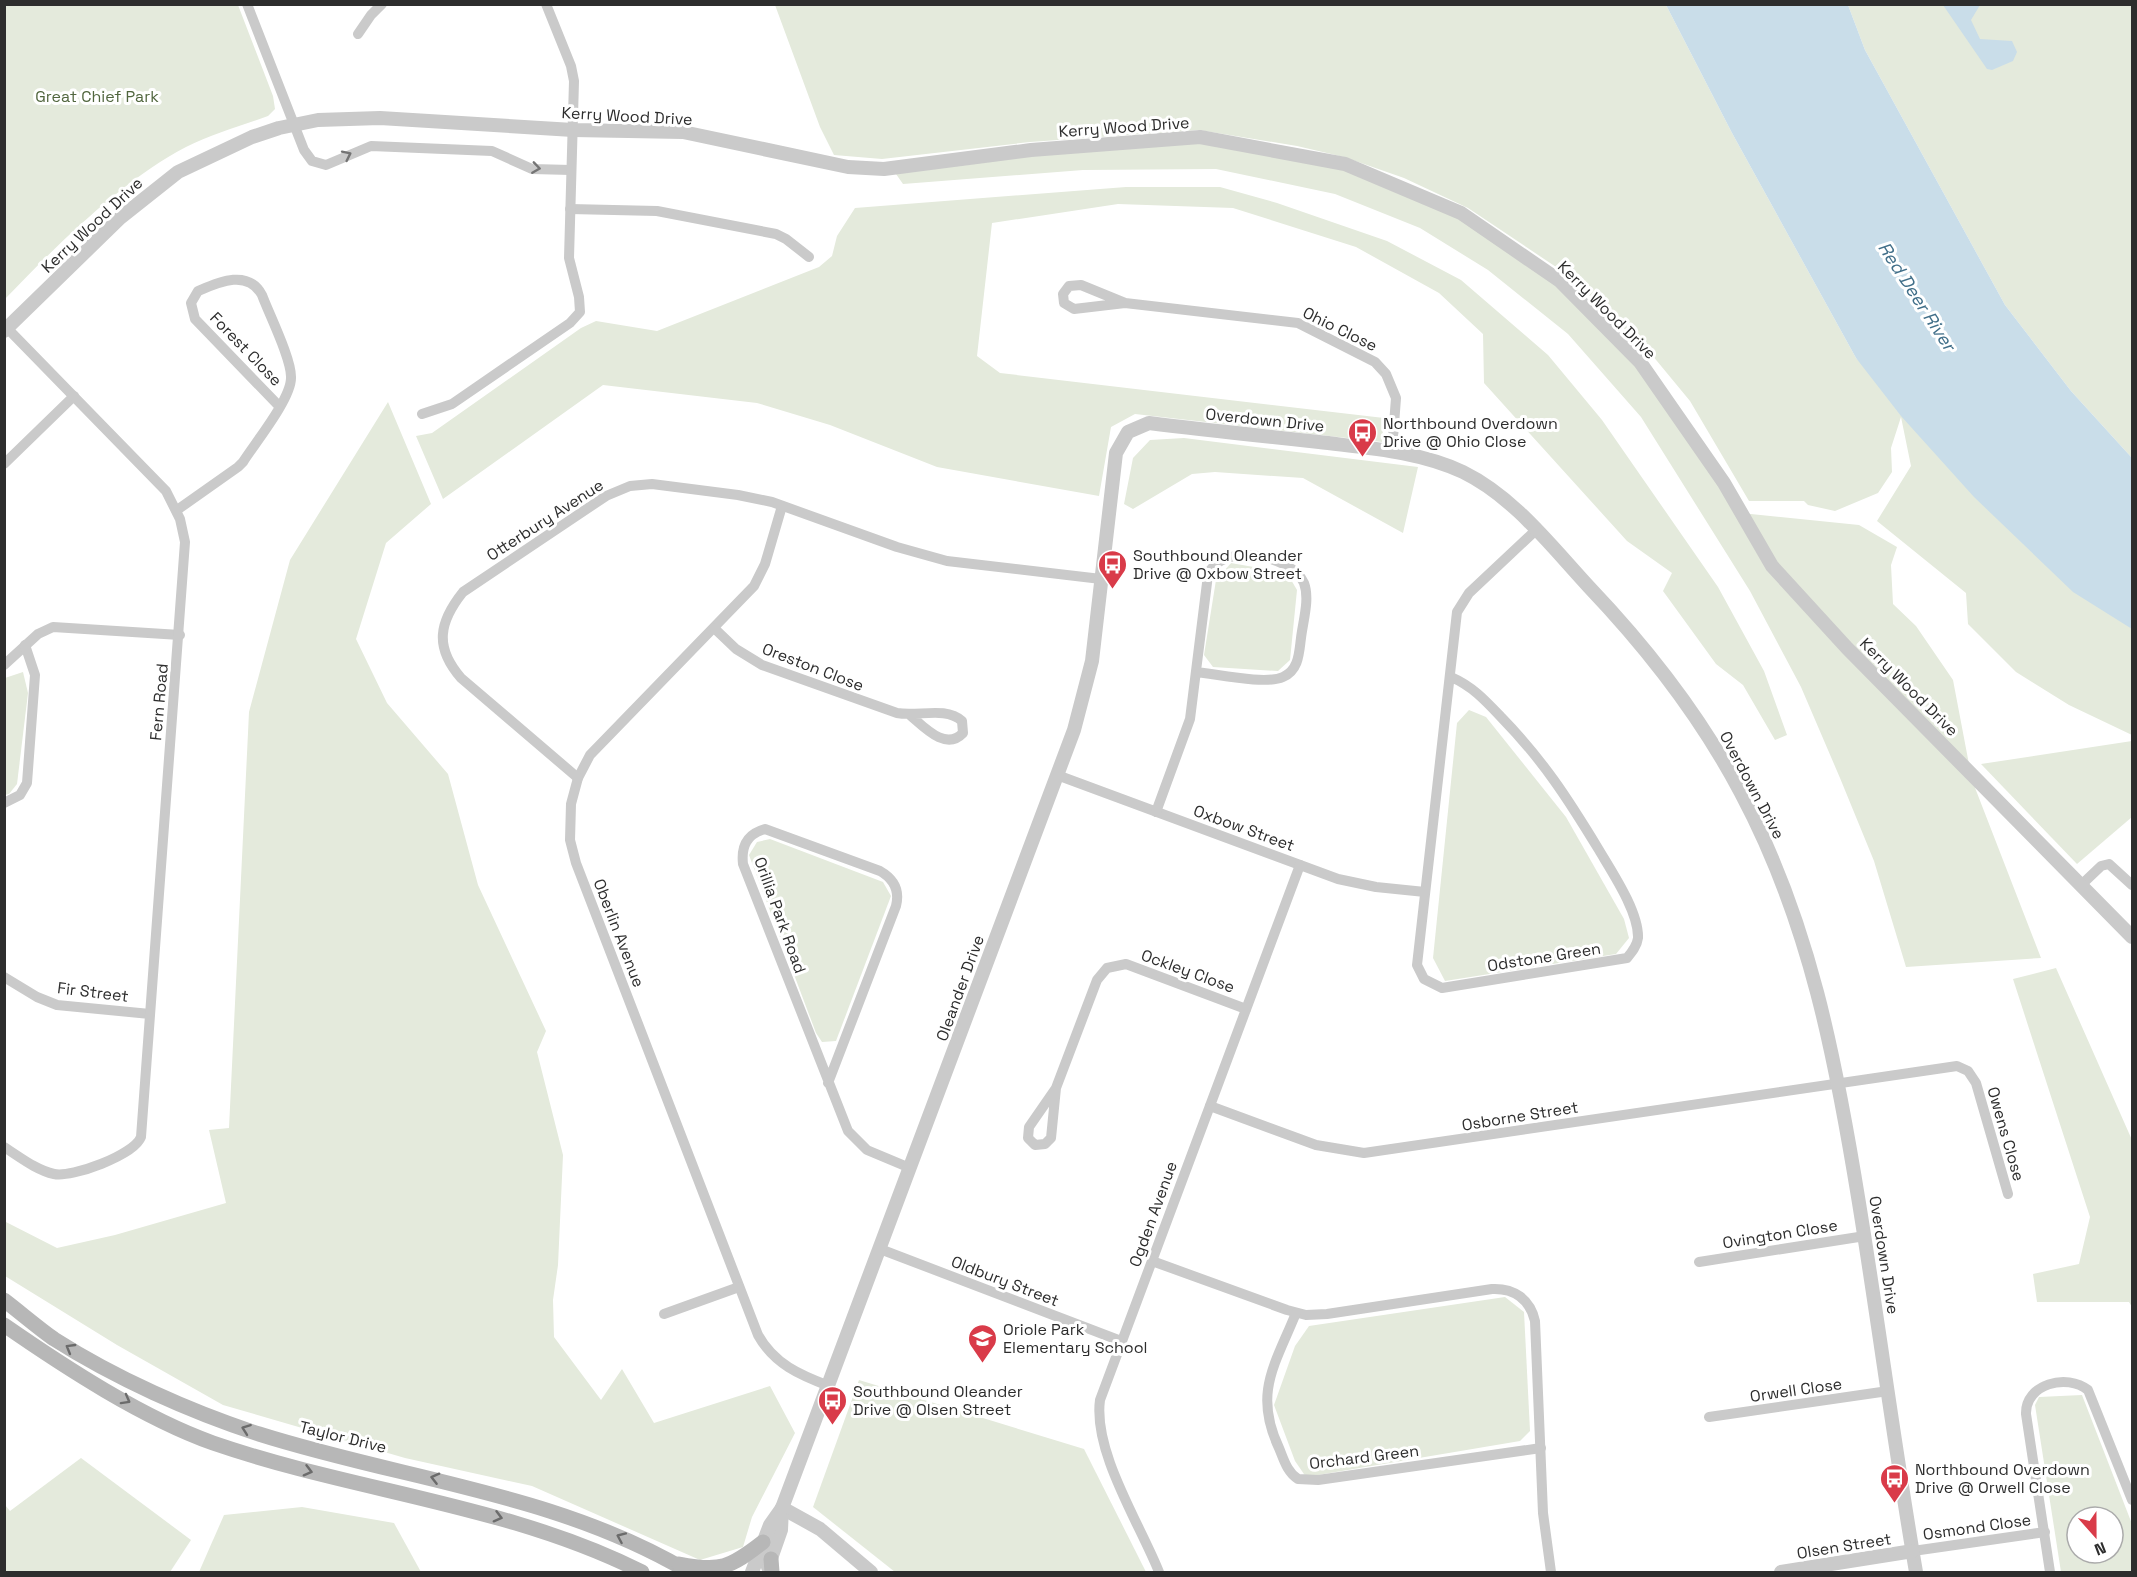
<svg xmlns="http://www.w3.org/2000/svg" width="2137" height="1577" viewBox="0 0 2137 1577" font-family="'Space Grotesk',sans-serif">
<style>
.green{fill:#e4eadc;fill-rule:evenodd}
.water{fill:#c9dde9}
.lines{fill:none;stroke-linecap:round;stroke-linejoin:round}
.minor{stroke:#cacaca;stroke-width:10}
.tertiary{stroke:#cacaca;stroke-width:14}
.secondary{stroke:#b7b7b7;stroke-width:15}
.oneway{stroke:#747474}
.oneway2{stroke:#6b6b6b}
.labels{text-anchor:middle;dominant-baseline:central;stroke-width:6;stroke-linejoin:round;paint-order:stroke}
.park-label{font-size:16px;fill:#51663e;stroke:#fff}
.street-label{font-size:16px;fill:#2d2d2d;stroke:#fff}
.poi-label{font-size:16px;fill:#2d2d2d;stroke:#fff;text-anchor:start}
.water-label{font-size:18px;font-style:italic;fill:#416f89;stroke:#fff}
</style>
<rect width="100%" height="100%" fill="#fff"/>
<g class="green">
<path d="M4,5H238L273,96L275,109L268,116C241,126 212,134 186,147C122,180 55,247 5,299Z"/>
<polygon points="775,5 1666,5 1732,133 1856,358 2132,629 2132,735 2069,705 2016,672 1968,624 1966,593 1877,521 1911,466 1901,417 1891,448 1892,472 1878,493 1835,511 1808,505 1804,501 1749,501 1690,401 1652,355 1568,275 1468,208 1404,178 1344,157 1297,146 1199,130 1030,142 882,159 834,155 820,127"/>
<polygon points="1848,5 2132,5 2132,458 2071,391 2005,305 1865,50"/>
<polygon points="1200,137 1345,164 1461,213 1560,281 1640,362 1741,513 1859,525 1897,547 1891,565 1893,604 1916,626 1953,680 1972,780 2041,958 1906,967 1874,861 1840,778 1801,687 1750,591 1641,417 1568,334 1488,270 1420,228 1335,194 1216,169 1083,170 903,184 896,174 1031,150"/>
<polygon points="1126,187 1220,187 1277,203 1387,241 1461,280 1548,355 1602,420 1718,587 1764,671 1787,735 1775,740 1743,685 1716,664 1663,591 1672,573 1627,541 1484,383 1483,334 1439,293 1356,247 1233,208 1118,204 992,223 977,356 1000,373 1384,418 1382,442 1135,414 1111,427 1099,496 937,467 830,425 757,403 603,385 443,499 416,436 432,433 581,328 596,321 657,331 819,267 832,256 837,236 855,208"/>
<polygon points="388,402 431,504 386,543 356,639 387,703 448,774 478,885 546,1031 537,1052 563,1155 558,1265 553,1300 554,1337 601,1400 622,1369 654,1423 770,1386 795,1433 752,1517 743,1547 700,1560 532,1486 405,1458 223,1405 117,1345 5,1276 4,1221 57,1248 115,1235 226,1203 209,1130 229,1128 249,712 290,560"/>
<polygon points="1184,438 1418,467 1403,533 1303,478 1215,472 1192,474 1133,509 1124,504 1133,458 1150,440"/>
<polygon points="1231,563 1287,573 1297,590 1290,660 1278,671 1213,667 1204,655 1216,580"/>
<polygon points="23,672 28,693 17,784 9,794 5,795 5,678"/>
<polygon points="1469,710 1486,717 1566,817 1624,919 1629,938 1616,954 1445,981 1433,958 1457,723"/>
<polygon points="2132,741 2132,817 2077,864 1981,764"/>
<polygon points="770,839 883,882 891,896 836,1041 822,1042 816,1033 749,855 757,842"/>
<polygon points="2056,968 2132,1140 2132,1307 2129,1302 2037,1302 2033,1274 2079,1264 2090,1217 2013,979"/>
<polygon points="1505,1297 1524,1312 1530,1431 1520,1441 1306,1477 1295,1461 1274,1405 1295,1346 1309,1326"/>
<polygon points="859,1380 1084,1449 1146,1572 895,1572 813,1507"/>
<path d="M2082,1395L2132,1524V1572H2061L2035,1405L2039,1397ZM2077,1517H2113V1553H2077Z"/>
<polygon points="81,1458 191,1540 170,1572 5,1572 5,1505 10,1511"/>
<polygon points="302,1507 394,1523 421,1572 199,1572 224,1515"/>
</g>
<g class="water">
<polygon points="1666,5 1848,5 1865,50 2005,305 2071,391 2132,458 2132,629 2073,592 1974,497 1901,416 1856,358 1732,133"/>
<polygon points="1943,5 1980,5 1971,20 1980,39 2012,41 2017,52 2013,61 1992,70 1987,69"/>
</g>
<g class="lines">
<g class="minor">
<polyline points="247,4 304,150 312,161 326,165 371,146 492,151 532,169 571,170"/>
<polyline points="358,34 371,15 382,4"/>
<polyline points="570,209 657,211 776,234 786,239 809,257"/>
<polyline points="1125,303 1081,285 1069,286 1063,294 1064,303 1074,309 1125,303 1298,323 1375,362 1386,374 1396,398 1392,451"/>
<polyline points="422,414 452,404 570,323 580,312 579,297 569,258 574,81 571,66 546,4"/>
<polyline points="4,464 74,396"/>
<path d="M782,506L765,564L754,586L590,755L578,778L571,804L570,840L576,863L758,1335C774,1364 800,1375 829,1386"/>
<path d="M177,510L238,467L243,462C255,443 291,399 291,378C292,360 269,314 262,295C248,269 219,282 198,291L191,303L195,319L279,406"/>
<path d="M714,628L736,649L762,665L897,713C918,717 945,706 962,721L963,733C946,751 925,728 911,716"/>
<polyline points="4,665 38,634 53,627 180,635"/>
<path d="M1451,677C1472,686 1485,700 1501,717C1543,760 1568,799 1599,850C1612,872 1639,912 1638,938C1637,946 1632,952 1627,958L1442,988L1424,979L1417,965L1457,612L1469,593L1536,530"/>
<polyline points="1057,775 1338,879 1376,887 1425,892"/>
<path d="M578,778L461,678C434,647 439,622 463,592L606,496L630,486L652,484L738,495L772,502L897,547L947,561L1101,579"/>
<polyline points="4,803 20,795 27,783 35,675 25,645"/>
<path d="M1156,812L1190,719L1208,575C1220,542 1291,554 1304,583C1310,599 1303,621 1301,638C1299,653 1299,670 1283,677C1265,685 1217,674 1196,672"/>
<polyline points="2081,885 2101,866 2109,864 2132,885"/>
<polyline points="4,977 37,997 57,1005 150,1014"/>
<path d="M828,1083L896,906C900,890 894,879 880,871L765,829C747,834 741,846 743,864L848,1131L867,1150L910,1168"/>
<polyline points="1056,1088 1051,1138 1045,1144 1035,1145 1028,1138 1029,1127 1056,1088 1097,980 1107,968 1126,964 1246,1009"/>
<polyline points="1210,1106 1316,1145 1364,1153 1957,1066 1968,1071 1976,1083 2008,1194"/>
<path d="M4,1147C20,1157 36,1170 54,1174C72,1178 134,1155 141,1137L185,542L180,519L166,491L7,328"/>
<polyline points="880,1249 1121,1341"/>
<path d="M1152,1261L1287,1310L1306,1315L1327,1314L1492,1289C1514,1288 1530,1299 1535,1321L1543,1513L1551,1572"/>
<polyline points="1699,1262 1865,1236"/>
<path d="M1296,1313C1275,1365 1253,1393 1279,1448C1284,1460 1287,1472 1298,1479L1318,1480L1541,1448"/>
<polyline points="664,1314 739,1287"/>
<polyline points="1709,1417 1888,1391"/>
<polyline points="1913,1551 2045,1532"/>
<path d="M1159,1572C1140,1524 1093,1452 1100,1400L1300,865"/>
<path d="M2050,1572L2026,1414C2025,1384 2067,1373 2088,1390L2132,1500"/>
</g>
<g class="tertiary">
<polyline points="4,331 120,218 178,172 252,137 279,128 318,120 380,118 573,130 683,132 848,167 884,169 1031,150 1200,137 1345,164 1461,213 1560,281 1640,362 1724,483 1772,566 1847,648 2132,937"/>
<polyline points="782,1508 820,1529 871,1572"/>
<polyline points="768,1567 781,1530 782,1508"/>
<path d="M752,1572L770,1525L782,1508L1074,730L1092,661L1116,453L1128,432L1149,423C1205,430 1262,436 1319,442C1367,448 1418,451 1463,472C1514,497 1551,546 1589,587C1648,649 1701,717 1741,793C1810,922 1836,1061 1859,1203C1879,1326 1895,1450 1916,1572"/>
<polyline points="1781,1572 1913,1551"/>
</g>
<g class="secondary">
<path d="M4,1300C21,1313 37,1327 54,1339C115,1378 191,1412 259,1434C404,1480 556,1493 689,1572"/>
<path d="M4,1325C66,1368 143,1418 213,1443C355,1492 507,1504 642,1572"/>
<polyline points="771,1559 772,1572"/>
<path d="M679,1564C720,1572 730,1568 763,1542"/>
</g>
</g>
<defs><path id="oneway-chevron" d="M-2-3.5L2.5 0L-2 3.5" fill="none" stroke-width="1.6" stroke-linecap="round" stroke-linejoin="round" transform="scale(1.5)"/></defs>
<g class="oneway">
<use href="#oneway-chevron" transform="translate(347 155) rotate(-26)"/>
<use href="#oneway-chevron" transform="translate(536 168) rotate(8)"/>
</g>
<g class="oneway2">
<use href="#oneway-chevron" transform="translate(70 1348) rotate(-150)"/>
<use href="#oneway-chevron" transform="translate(126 1400) rotate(29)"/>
<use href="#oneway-chevron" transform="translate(246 1429) rotate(-160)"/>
<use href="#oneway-chevron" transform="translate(308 1471) rotate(15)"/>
<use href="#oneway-chevron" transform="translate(435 1478) rotate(-166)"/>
<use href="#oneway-chevron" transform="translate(498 1517) rotate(15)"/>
<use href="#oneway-chevron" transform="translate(621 1537) rotate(-156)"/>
</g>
<defs>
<symbol id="bus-pin" viewBox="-11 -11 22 30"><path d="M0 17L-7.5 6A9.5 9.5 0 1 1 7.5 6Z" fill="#d93b49" stroke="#fff"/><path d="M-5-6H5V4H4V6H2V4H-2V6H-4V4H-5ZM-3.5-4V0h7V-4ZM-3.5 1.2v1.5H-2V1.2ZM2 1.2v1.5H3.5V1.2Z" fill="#fff"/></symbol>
<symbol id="school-pin" viewBox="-11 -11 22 30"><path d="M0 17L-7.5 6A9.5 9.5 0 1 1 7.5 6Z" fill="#d93b49" stroke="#fff"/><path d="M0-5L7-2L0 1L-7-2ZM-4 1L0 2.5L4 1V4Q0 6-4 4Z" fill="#fff"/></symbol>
</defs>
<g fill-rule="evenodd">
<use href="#bus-pin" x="1346" y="416" width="33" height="45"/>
<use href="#bus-pin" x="1096" y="548" width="33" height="45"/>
<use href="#school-pin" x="966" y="1322" width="33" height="45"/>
<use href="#bus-pin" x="816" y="1384" width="33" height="45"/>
<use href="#bus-pin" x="1878" y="1462" width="33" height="45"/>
</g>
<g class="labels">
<g class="park-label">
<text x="97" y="96">Great Chief Park</text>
</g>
<g class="street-label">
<text transform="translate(627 116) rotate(3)">Kerry Wood Drive</text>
<text transform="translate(1124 127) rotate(-4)">Kerry Wood Drive</text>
<text transform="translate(92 225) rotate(-43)">Kerry Wood Drive</text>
<text transform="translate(1607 310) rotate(45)">Kerry Wood Drive</text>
<text transform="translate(1340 329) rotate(26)">Ohio Close</text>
<text transform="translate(246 349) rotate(46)">Forest Close</text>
<text transform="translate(1265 420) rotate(6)">Overdown Drive</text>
<text transform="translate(545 520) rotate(-33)">Otterbury Avenue</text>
<text transform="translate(813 667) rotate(21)">Oreston Close</text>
<text transform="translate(1909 687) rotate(45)">Kerry Wood Drive</text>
<text transform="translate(159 702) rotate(-85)">Fern Road</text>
<text transform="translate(1752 785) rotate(62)">Overdown Drive</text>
<text transform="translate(1244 828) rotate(20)">Oxbow Street</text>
<text transform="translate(780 915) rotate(70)">Orillia Park Road</text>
<text transform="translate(619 933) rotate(69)">Oberlin Avenue</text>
<text transform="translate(1544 957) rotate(-9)">Odstone Green</text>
<text transform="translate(1188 971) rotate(20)">Ockley Close</text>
<text transform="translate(960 988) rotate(-70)">Oleander Drive</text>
<text transform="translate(93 992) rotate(7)">Fir Street</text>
<text transform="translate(1520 1116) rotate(-9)">Osborne Street</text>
<text transform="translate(2006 1134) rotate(74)">Owens Close</text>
<text transform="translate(1153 1214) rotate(-70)">Ogden Avenue</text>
<text transform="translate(1780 1234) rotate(-9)">Ovington Close</text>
<text transform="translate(1884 1255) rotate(81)">Overdown Drive</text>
<text transform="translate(1005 1281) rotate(21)">Oldbury Street</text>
<text transform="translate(1796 1390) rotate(-8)">Orwell Close</text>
<text transform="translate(343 1437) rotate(14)">Taylor Drive</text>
<text transform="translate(1364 1457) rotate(-7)">Orchard Green</text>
<text transform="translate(1977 1527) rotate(-8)">Osmond Close</text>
<text transform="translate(1844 1546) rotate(-9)">Olsen Street</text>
</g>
<g class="poi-label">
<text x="1383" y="423">Northbound Overdown<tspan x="1383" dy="18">Drive @ Ohio Close</tspan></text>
<text x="1133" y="555">Southbound Oleander<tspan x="1133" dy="18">Drive @ Oxbow Street</tspan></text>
<text x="1003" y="1329">Oriole Park<tspan x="1003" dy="18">Elementary School</tspan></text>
<text x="853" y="1391">Southbound Oleander<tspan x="853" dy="18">Drive @ Olsen Street</tspan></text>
<text x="1915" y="1469">Northbound Overdown<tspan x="1915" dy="18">Drive @ Orwell Close</tspan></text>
</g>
<g class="water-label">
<text transform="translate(1917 296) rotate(57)">Red Deer River</text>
</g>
</g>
<rect width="2137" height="1577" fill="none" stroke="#2d2d2d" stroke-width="12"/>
<g transform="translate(2095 1535) rotate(159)"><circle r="28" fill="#ffffff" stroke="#ababab" stroke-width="1.5"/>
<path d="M0-4.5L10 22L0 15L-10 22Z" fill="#d93b49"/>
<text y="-9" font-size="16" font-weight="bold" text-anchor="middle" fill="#2d2d2d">N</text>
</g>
</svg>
